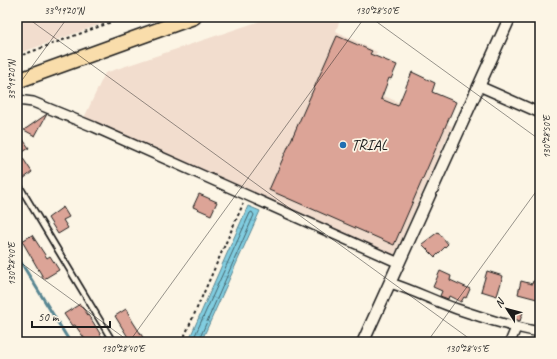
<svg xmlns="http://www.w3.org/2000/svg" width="557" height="359" viewBox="0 0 557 359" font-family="Caveat,sans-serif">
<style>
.built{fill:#f2ddce}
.water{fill:url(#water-ripples);stroke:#598692}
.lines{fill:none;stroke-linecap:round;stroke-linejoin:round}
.shore{stroke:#44636a;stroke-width:1}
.stream{stroke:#598692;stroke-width:3}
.building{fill:#dca497;stroke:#1c1c1c}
.service-casing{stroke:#1c1c1c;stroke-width:8}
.minor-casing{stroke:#1c1c1c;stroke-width:12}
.tertiary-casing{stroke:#1c1c1c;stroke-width:14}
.primary-casing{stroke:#1c1c1c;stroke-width:17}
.path{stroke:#1c1c1c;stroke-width:2;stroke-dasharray:3 3;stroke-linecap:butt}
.service{stroke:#fcf5e5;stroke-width:4.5}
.minor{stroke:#fcf5e5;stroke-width:9}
.tertiary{stroke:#fcf5e5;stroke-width:11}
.primary{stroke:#f9ddab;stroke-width:14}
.ticks{fill:none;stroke:#1c1c1c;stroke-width:1;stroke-opacity:0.45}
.poi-dot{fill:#1f6fb2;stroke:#fcf5e5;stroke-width:1.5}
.labels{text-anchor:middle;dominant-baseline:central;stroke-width:3.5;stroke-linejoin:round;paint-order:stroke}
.poi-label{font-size:16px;fill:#1c1c1c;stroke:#fcf5e5;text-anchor:start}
.neatline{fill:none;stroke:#1c1c1c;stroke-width:1.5}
.ticks-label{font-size:10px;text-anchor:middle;fill:#1c1c1c}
</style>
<defs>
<pattern id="water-ripples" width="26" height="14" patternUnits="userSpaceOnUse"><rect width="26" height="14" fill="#81cde0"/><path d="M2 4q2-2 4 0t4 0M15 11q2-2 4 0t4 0" fill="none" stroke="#6fafc0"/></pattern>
</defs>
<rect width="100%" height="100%" fill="#fcf5e5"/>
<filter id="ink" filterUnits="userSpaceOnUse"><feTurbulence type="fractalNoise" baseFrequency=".025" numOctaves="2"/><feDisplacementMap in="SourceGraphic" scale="8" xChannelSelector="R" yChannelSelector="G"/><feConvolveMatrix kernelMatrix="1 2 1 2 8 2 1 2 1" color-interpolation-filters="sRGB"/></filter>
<g filter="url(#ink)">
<g class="built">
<polygon points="17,17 118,17 118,18 17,54"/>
<polygon points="272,17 341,17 336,31 377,52 362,86 452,126 394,256 84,118 105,73"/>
</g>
<polygon class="water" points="248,206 260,211 201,342 188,342"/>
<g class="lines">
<polyline class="shore" points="192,342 250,213 252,212 254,215 198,342"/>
<polyline class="stream" points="17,256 70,342"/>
</g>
<g class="building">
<polygon points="337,36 372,51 370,54 397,65 391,79 389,78 381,99 398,106 412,72 435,83 432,92 456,102 394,245 269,190"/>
<polygon points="47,114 35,136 24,130"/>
<polygon points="17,131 29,148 20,154 32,172 23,179 17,171"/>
<polygon points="199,194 217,202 211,215 193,207"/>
<polygon points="63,207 69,217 63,220 68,228 58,234 48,218"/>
<polygon points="438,232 448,244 435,257 422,244"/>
<polygon points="32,235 47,258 50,256 59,270 44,279 22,241"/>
<polygon points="440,271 451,276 450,280 470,289 466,298 464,297 461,302 449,296 448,299 440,296 442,291 433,287"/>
<polygon points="487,271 503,276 497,296 481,291"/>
<polygon points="521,281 532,284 533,281 540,283 537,299 518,294"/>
<polygon points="80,304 93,322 105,342 87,342 75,325 72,326 64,314"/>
<polygon points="126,309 133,322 146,342 131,342 115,316"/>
<polygon points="514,310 523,312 520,321 512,318"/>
</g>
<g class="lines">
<defs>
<polyline id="service" points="17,182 113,342"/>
<g id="minor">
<polyline points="479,86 540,113"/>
<polyline points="17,100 33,102 94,127 399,263"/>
<path d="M390,283C413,290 434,301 457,309C484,318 511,327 540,332"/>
<polyline points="510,342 516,328"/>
</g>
<polyline id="tertiary" points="363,342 510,17"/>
<polyline id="primary" points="17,81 194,17"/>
</defs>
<use href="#service" class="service-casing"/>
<use href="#minor" class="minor-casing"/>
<use href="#tertiary" class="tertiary-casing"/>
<use href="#primary" class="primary-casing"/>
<g class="path">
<polyline points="17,57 125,17"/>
<polyline points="182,342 243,204"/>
</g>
<use href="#service" class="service"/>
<use href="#minor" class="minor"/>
<use href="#tertiary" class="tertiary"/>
<use href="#primary" class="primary"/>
</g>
</g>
<path class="ticks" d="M26,17L474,342M370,17L540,140M17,87L68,17M17,260L130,342M129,342L365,17M427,342L540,186"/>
<circle class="poi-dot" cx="343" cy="145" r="4"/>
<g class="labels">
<g class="poi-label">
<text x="351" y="145">TRIAL</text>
</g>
</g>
<rect width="557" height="359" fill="none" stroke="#fcf5e5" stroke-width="44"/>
<g transform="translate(507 309) rotate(306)" stroke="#fcf5e5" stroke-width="3" paint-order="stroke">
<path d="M0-3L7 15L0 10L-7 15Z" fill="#1c1c1c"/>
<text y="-6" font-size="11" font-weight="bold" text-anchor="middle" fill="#1c1c1c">N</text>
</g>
<path d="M32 321v6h78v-6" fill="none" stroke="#1c1c1c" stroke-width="2"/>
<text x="38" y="321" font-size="12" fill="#1c1c1c" stroke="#fcf5e5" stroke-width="3" paint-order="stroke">50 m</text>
<rect x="22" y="22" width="513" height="315" class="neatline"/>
<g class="ticks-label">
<text x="64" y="14">33°19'20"N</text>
<text x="377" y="14">130°28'50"E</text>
<text transform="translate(11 80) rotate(-90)" y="4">33°19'20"N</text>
<text transform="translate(546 137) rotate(-90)" y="4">130°28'50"E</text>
<text transform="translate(11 264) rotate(-90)" y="4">130°28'40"E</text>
<text x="123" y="352">130°28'40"E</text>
<text x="467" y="352">130°28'45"E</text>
</g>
</svg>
